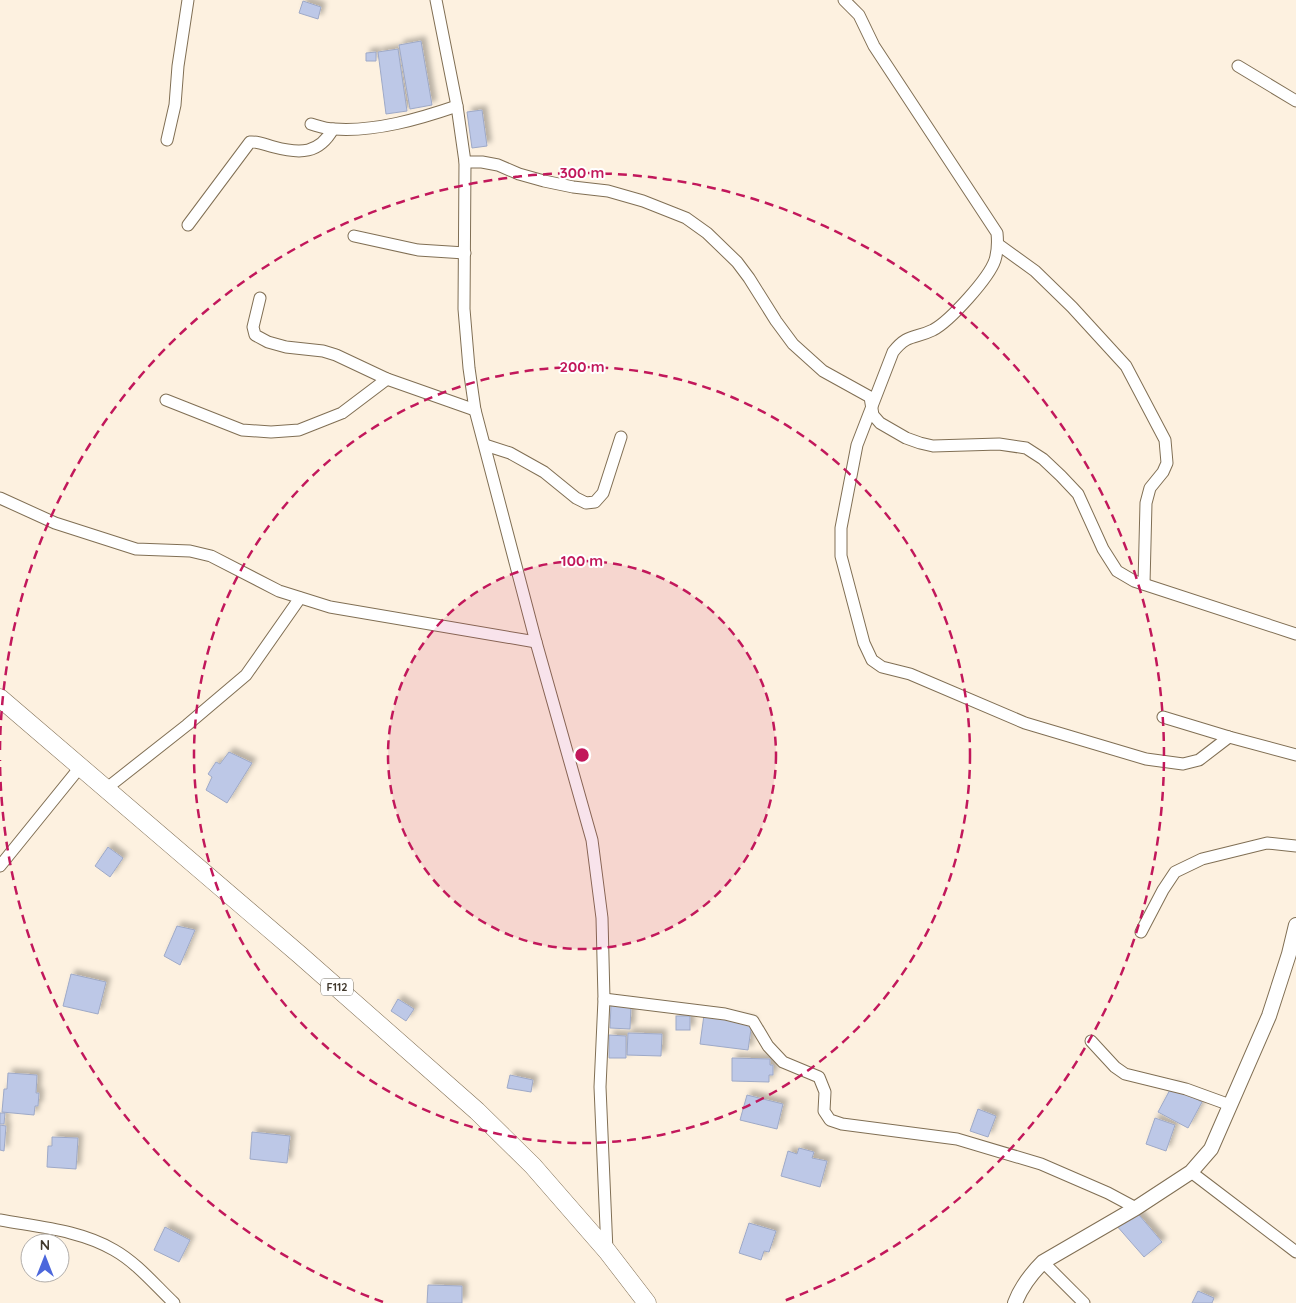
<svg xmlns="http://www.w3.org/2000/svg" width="1296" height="1303" viewBox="0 0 1296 1303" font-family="Quicksand,sans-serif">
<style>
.building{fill:#bdc8e7;stroke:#9ea9c7;filter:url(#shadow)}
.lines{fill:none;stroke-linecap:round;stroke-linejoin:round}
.minor-casing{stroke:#806f54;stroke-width:13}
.tertiary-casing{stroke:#806f54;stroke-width:16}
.primary-casing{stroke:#806f54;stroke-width:19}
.minor{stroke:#fff;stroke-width:11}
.tertiary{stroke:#fff;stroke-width:14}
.primary{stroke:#fff;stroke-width:18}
.ring{fill:none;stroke:#c2185b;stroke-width:2.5;stroke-dasharray:9 6}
.labels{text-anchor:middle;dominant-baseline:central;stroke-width:4;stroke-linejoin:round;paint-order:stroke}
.shield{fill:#fff;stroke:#79746b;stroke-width:1}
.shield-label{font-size:11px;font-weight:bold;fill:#40382c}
.centre{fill:#c2185b;stroke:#fff;stroke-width:2.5}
.ring-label{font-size:15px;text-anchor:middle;font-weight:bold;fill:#c2185b;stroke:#fff;stroke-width:4;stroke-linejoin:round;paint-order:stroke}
</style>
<defs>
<filter id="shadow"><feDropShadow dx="4.5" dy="-4.5" stdDeviation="2.5" flood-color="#0004"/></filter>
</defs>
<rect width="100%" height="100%" fill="#fdf1e0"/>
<g class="building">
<polygon points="303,1 321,7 318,19 299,13"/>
<polygon points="421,41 432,105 410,109 399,45"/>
<polygon points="398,49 407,111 386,114 378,52"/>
<polygon points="376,52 376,61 366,61 366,53"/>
<polygon points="482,110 487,146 472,148 467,112"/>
<polygon points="229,752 252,763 227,803 206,790 212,777 208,774 216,762 220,764"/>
<polygon points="108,847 123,858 110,877 95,866"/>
<polygon points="177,926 195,930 180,965 164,956"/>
<polygon points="71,974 106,982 98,1014 63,1006"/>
<polygon points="398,999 414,1009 406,1021 391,1011"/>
<polygon points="611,1004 631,1005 630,1029 610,1028"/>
<polygon points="704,1015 752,1022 748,1050 700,1044"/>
<rect x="676" y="1016" width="14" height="14"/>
<polygon points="628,1033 662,1034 661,1056 627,1055"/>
<polygon points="609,1035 626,1036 626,1058 609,1058"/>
<polygon points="732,1058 770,1059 770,1065 773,1065 773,1075 769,1075 769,1082 732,1081"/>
<polygon points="8,1073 37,1075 36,1093 39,1093 38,1106 35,1106 34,1115 2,1112 4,1089 7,1089"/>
<polygon points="510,1075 533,1080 531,1092 507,1088"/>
<polygon points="1172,1086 1202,1102 1188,1128 1158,1112"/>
<polygon points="747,1095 783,1104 777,1129 740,1120"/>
<polygon points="978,1109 996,1116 988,1137 970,1131"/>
<polygon points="0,1113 5,1113 4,1124 0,1124"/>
<polygon points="1155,1118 1175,1125 1166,1151 1146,1144"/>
<polygon points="0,1125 6,1126 4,1151 0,1150"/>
<polygon points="252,1132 290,1136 287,1163 250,1159"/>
<polygon points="52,1137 78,1138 76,1169 47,1167 48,1146 52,1146"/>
<polygon points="799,1148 814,1152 812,1158 827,1161 820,1187 781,1176 788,1151 797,1154"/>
<polygon points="1134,1209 1162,1242 1144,1257 1116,1225"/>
<polygon points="749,1223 776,1231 769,1252 764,1251 761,1260 739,1253"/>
<polygon points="165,1227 190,1240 179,1262 154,1250"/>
<polygon points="428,1285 462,1286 462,1303 427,1303"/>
<polygon points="1198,1291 1214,1298 1212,1303 1192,1303"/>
</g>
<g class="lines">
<defs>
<g id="minor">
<polyline points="436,0 457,106 465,162 464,309 469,368 475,410 536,642 592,840 602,918 604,999 600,1087 607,1251"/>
<path d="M844,0L859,15L874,46L997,233C998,243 998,250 995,260C989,278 950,321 933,330C915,339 908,333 893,352L857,445L841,528V556L864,643L872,660L882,667L910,674L1025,723L1146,759L1183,764L1199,760L1229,737"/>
<polyline points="1238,66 1296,101"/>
<path d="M311,124C318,126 326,129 334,129C375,132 419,119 457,106"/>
<polyline points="167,140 175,105 178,66 188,0"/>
<polyline points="465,162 482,162 498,165 519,174 544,181 573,187 608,191 643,201 686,218 707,233 737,262 749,278 776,321 793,344 823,371 870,397 873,415 880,423 906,438 920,443 933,446 999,444 1026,448 1043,459 1061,476 1078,494 1103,549 1117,571 1134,581 1296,634"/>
<path d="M188,225L250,142C258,141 266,145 274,147C300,154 319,154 333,129"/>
<polyline points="354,236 418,250 465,253"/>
<polyline points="999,245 1035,271 1072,307 1126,366 1165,440 1167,463 1163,472 1150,488 1146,503 1144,584"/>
<polyline points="260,298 253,327 255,335 268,342 286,347 323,351 336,355 387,379 475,410"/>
<polyline points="166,400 242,430 271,432 299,430 342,413 387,379"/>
<polyline points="485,445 510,453 544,472 576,498 586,503 595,502 603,493 621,437"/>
<polyline points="0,498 55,523 136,549 190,551 211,556 279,591 330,607 536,642"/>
<polyline points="1163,717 1229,737 1296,755"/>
<polyline points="107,788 187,725 246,675 300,598"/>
<polyline points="0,866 81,766"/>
<polyline points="1141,932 1163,890 1175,872 1202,859 1267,843 1296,846"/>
<polyline points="604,999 725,1014 753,1021 768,1046 783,1062 819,1077 825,1092 824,1111 830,1120 842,1124 957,1139 1041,1164 1108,1193 1136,1208"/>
<polyline points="1091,1041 1115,1067 1125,1074 1186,1089 1230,1105"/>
<polyline points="1191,1172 1296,1252"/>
<path d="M0,1220C38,1227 80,1230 114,1250C137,1263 155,1285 174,1303"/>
<polyline points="1043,1262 1084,1303"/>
</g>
<path id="tertiary" d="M1015,1303C1021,1287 1030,1275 1043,1262L1136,1208L1191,1172L1211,1149L1269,1016L1289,954L1296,925"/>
<polyline id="primary" points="0,698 300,955 477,1111 533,1166 607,1251 647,1303"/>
</defs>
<use href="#minor" class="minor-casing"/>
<use href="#tertiary" class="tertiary-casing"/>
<use href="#primary" class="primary-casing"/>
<use href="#minor" class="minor"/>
<use href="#tertiary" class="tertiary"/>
<use href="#primary" class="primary"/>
</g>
<circle cx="582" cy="755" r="194" fill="#c2185b" fill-opacity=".12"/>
<g class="ring">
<circle cx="582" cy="755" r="194"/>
<circle cx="582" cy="755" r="388"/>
<path d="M383 1302A582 582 0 0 1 0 760M0 750A582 582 0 1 1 781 1302"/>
</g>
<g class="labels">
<rect class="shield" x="321" y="978.5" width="32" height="17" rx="4"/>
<g class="shield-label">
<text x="337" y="987">F112</text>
</g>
</g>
<circle cx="582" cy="755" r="8" class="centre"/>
<g class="ring-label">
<text x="582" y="178">300 m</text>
<text x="582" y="372">200 m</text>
<text x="582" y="566">100 m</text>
</g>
<g transform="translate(45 1258)"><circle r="24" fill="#ffffff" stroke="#b3afab"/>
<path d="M0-4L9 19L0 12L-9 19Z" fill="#4c67dc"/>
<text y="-8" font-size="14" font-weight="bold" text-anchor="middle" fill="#40382c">N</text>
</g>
</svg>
